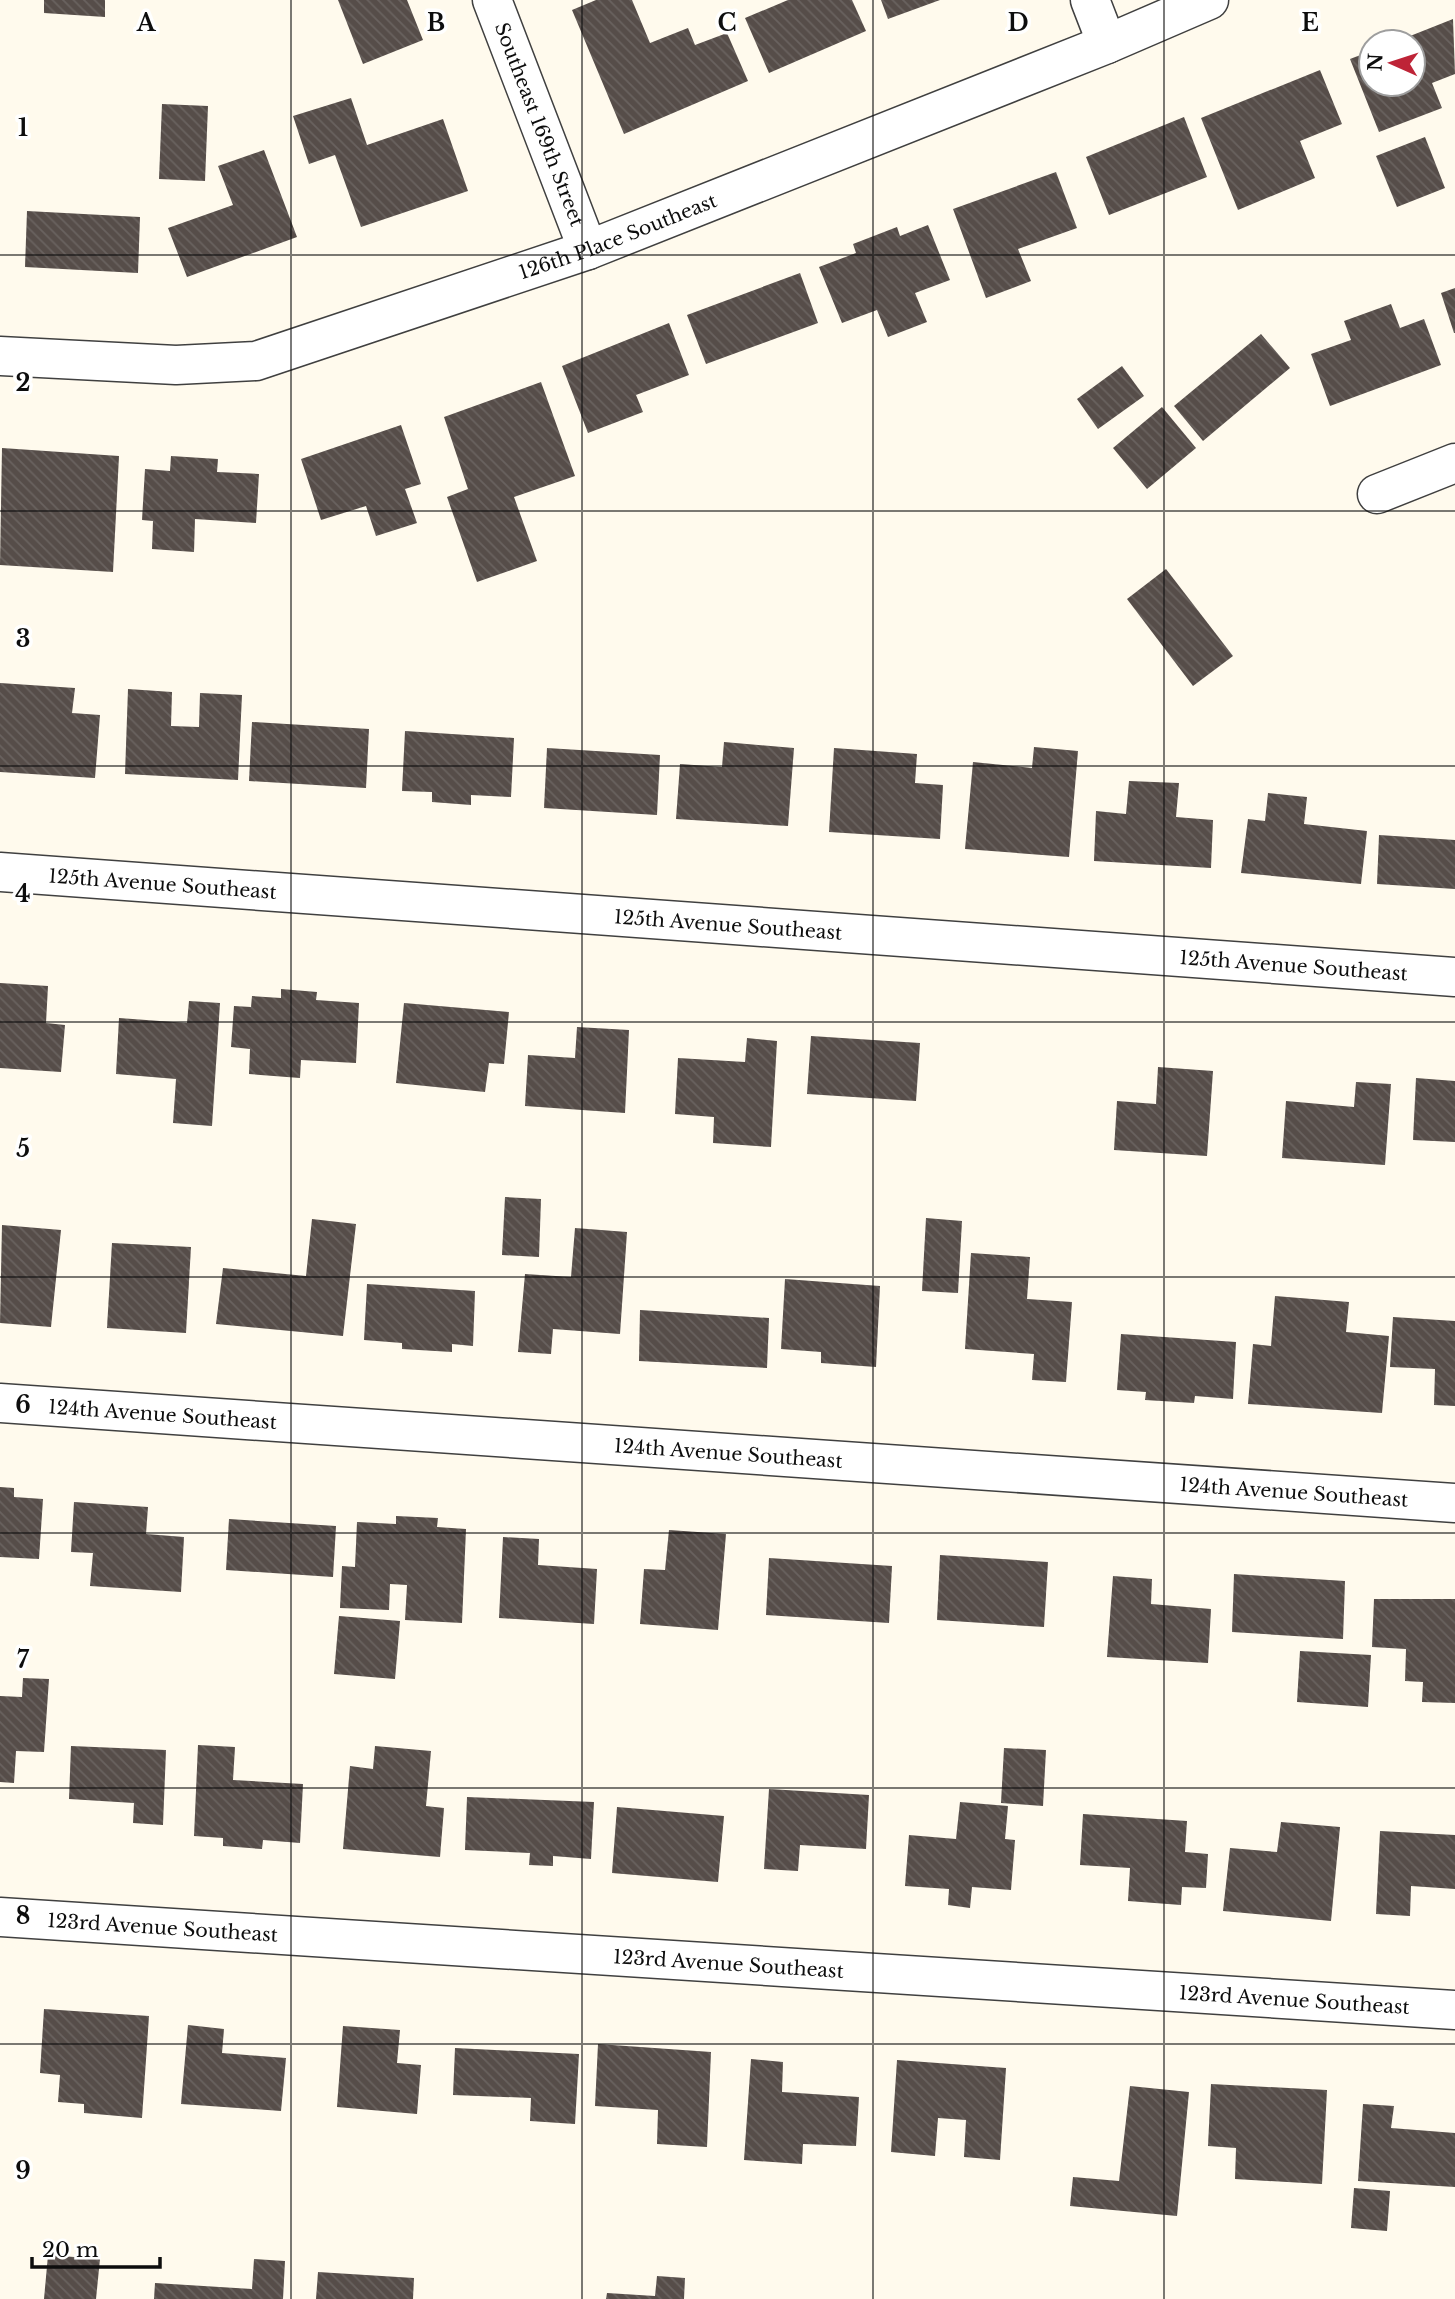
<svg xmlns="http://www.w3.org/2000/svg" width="1455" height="2299" viewBox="0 0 1455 2299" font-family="'Libre Baskerville',serif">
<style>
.building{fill:url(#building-back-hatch)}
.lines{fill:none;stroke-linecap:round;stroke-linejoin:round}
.minor-casing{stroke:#404040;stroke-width:41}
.minor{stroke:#fff;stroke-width:38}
.grid{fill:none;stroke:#0d0d0d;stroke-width:2;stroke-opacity:0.55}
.labels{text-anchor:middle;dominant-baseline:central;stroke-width:7;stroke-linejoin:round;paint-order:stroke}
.street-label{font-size:19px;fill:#0d0d0d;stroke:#fff}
.grid-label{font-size:23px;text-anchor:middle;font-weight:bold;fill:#0d0d0d;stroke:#fff;stroke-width:7;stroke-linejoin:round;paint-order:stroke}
</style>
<defs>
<pattern id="building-back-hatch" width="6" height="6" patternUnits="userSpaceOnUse" patternTransform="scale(1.75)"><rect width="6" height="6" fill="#564d49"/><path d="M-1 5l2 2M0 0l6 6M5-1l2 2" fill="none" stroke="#69625f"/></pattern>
</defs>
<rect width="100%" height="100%" fill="#fffaed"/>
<g class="building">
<polygon points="44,0 105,0 105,17 44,13"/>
<polygon points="338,0 407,0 423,40 363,64"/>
<polygon points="596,0 632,0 650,43 688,28 695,45 727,33 748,81 624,134 572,10"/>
<polygon points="788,0 852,0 866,31 769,73 745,18"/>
<polygon points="881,0 940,0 888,19"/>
<polygon points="1453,19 1455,74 1432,83 1442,108 1379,132 1350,59 1371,51 1371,84 1413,84 1413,42 1395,42"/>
<polygon points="1320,70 1342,124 1300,141 1315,178 1238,210 1201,118"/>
<polygon points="351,98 367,145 443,119 468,191 361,227 335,155 309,164 293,116"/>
<polygon points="162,104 208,106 205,181 159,179"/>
<polygon points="1184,117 1207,177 1109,215 1086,157"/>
<polygon points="1425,137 1445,188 1397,207 1376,156"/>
<polygon points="264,150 297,237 187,277 168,228 233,205 218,166"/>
<polygon points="1056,172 1077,228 1018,249 1031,281 986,298 953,209"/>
<polygon points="27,211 140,217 138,273 25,267"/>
<polygon points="928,225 950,280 915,293 927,322 888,337 877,310 842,323 819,267 856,253 853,244 897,227 900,236"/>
<polygon points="800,273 818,323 706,364 687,315"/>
<polygon points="1455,288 1455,333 1454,333 1441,293"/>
<polygon points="1391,304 1400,328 1424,319 1441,365 1330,406 1311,354 1351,340 1344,321"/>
<polygon points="669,323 689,375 636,395 643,412 588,433 562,366"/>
<polygon points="1261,334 1290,368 1203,441 1174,406"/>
<polygon points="1122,366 1144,396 1098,429 1077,399"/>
<polygon points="541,382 575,476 514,497 537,561 477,582 447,497 468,489 444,417"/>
<polygon points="1162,407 1196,448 1147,489 1113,448"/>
<polygon points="401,425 421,484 405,489 417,523 376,536 366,506 321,520 301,459"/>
<polygon points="2,448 119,456 113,572 0,565"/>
<polygon points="171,456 218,459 217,472 259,474 256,523 195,519 194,552 152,549 153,521 142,520 145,469 170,471"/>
<polygon points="1166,569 1233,656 1193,686 1127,599"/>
<polygon points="0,683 75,688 72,713 100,715 95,778 0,772"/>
<polygon points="128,689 172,692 171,726 199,727 200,693 242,695 238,780 125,774"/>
<polygon points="252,722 369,729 366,788 249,781"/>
<polygon points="405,731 514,738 511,797 471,795 471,805 432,802 432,792 402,791"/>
<polygon points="724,742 794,748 788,826 676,819 680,764 722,767"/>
<polygon points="1034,747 1078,751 1069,857 965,849 973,762 1032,768"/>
<polygon points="547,748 660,755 657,815 544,808"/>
<polygon points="834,748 917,754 915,783 943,785 940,839 829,832"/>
<polygon points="1129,781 1179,783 1176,817 1213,820 1211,868 1094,861 1096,811 1126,814"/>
<polygon points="1268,793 1307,797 1304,824 1367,831 1361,884 1241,873 1248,819 1265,821"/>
<polygon points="1379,835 1455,840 1455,889 1377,884"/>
<polygon points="0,983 48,986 46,1023 65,1025 61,1072 0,1068"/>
<polygon points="281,989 317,992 316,1000 359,1003 356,1063 301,1060 300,1078 249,1074 250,1049 231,1047 234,1006 251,1007 252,996 281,998"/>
<polygon points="189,1001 220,1003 212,1126 173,1123 176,1079 116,1074 119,1018 187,1023"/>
<polygon points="404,1003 509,1012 504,1064 489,1063 485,1092 396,1083"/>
<polygon points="577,1027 629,1030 625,1113 525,1106 528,1055 575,1058"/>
<polygon points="811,1036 920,1043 916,1101 807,1094"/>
<polygon points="747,1038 777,1041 771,1147 713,1143 714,1117 675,1114 678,1058 745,1062"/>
<polygon points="1158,1067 1213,1071 1207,1156 1114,1150 1117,1101 1156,1104"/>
<polygon points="1416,1078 1455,1081 1455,1142 1413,1140"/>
<polygon points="1356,1082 1391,1084 1385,1165 1282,1158 1286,1101 1354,1107"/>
<polygon points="505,1197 541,1199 539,1257 502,1255"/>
<polygon points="926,1218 962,1221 958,1293 922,1291"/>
<polygon points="312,1219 356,1224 343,1336 216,1324 223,1268 306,1276"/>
<polygon points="2,1225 61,1230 51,1327 0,1323"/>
<polygon points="575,1228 627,1232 620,1334 553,1329 551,1354 518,1352 525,1274 571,1277"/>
<polygon points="112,1243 191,1247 186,1333 107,1328"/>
<polygon points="971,1253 1030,1257 1027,1299 1072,1302 1066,1382 1032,1380 1034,1354 965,1349"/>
<polygon points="785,1279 880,1286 876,1367 821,1363 821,1352 781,1349"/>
<polygon points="367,1284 475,1291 473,1346 452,1344 452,1352 402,1349 402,1343 364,1340"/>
<polygon points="1275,1296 1349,1302 1346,1332 1389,1336 1382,1413 1248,1404 1253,1344 1271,1346"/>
<polygon points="640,1310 769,1318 767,1368 639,1361"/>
<polygon points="1393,1317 1455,1321 1455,1406 1434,1405 1435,1369 1390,1367"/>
<polygon points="1121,1334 1236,1342 1233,1399 1195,1396 1194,1403 1145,1400 1146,1392 1117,1390"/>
<polygon points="0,1487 14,1488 14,1497 43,1499 39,1559 0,1557"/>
<polygon points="74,1502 148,1507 146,1534 184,1537 181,1592 90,1586 93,1553 71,1552"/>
<polygon points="396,1516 438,1518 437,1527 466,1529 462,1623 405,1620 407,1585 390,1584 389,1610 340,1608 342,1566 355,1567 357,1522 396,1524"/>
<polygon points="229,1519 336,1526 333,1577 226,1570"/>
<polygon points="669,1530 726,1534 718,1630 640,1624 644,1569 665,1570"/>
<polygon points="503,1537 539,1539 538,1565 597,1569 594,1624 499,1618"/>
<polygon points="940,1555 1048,1562 1044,1627 937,1620"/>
<polygon points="769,1558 892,1566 889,1623 766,1615"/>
<polygon points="1234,1574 1345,1581 1343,1639 1232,1632"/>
<polygon points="1113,1576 1152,1579 1151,1604 1211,1609 1208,1663 1107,1657"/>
<polygon points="1374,1599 1455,1599 1455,1703 1422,1702 1423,1682 1405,1681 1406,1649 1372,1647"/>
<polygon points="339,1616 400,1621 395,1679 334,1674"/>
<polygon points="1300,1651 1371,1655 1368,1707 1297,1702"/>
<polygon points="23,1678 49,1679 44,1752 16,1751 14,1783 0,1782 0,1696 22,1697"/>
<polygon points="198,1745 235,1747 233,1780 303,1784 300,1843 263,1840 262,1849 223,1846 223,1838 194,1836"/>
<polygon points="71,1746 166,1750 163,1825 133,1823 134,1803 69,1799"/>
<polygon points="375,1746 431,1751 426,1806 444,1808 440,1857 343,1849 350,1766 373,1769"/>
<polygon points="1004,1748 1046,1750 1043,1806 1001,1803"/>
<polygon points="769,1789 869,1795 866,1849 800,1845 798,1871 764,1869"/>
<polygon points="467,1797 594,1802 591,1859 553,1856 553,1866 529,1865 530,1853 465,1850"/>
<polygon points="960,1802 1008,1806 1005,1839 1015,1840 1011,1890 972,1887 970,1908 948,1905 949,1889 905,1886 909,1835 956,1839"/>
<polygon points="617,1807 724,1816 718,1882 612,1873"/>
<polygon points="1083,1814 1187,1821 1185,1852 1208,1854 1206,1888 1182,1887 1181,1905 1128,1901 1130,1868 1080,1865"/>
<polygon points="1281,1822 1340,1827 1331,1921 1223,1911 1230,1848 1277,1852"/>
<polygon points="1380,1831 1455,1835 1455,1889 1411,1886 1410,1916 1376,1914"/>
<polygon points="44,2009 149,2016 142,2118 84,2113 84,2104 58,2102 60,2075 40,2073"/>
<polygon points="188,2025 224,2029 222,2053 286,2058 281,2111 181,2104"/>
<polygon points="343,2026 400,2030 397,2063 421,2065 417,2114 337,2107"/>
<polygon points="598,2044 711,2052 707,2147 657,2144 658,2110 595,2106"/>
<polygon points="455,2048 579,2054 575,2124 530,2121 531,2098 453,2095"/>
<polygon points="751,2059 783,2062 782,2092 859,2097 856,2146 803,2144 802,2164 744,2160"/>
<polygon points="897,2060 1006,2068 1000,2160 964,2157 966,2120 938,2118 935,2156 891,2152"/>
<polygon points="1211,2084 1327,2090 1322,2184 1235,2179 1236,2148 1208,2146"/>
<polygon points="1130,2086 1189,2092 1177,2216 1070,2206 1073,2177 1119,2181"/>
<polygon points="1363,2104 1394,2106 1391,2128 1455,2133 1455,2187 1358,2181"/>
<polygon points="1354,2188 1390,2191 1387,2231 1351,2228"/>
<polygon points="48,2255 100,2259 96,2299 44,2299"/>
<polygon points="254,2259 285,2261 283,2299 154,2299 155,2283 252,2289"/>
<polygon points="318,2272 414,2278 413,2299 316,2299"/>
<polygon points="657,2276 685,2278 684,2299 606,2299 607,2293 655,2296"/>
</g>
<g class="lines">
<defs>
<g id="minor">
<path id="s1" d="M492,0L588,250"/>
<polyline points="1090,0 1107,44"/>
<path id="s2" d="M0,356L176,365L256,361L588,250L1107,44L1209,0"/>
<polyline points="1377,494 1455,463"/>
<path id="s3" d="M0,872L1455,977"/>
<path id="s4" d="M0,1403L1455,1503"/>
<path id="s5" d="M0,1917L1455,2010"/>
</g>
</defs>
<use href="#minor" class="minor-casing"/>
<use href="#minor" class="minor"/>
</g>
<path class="grid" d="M291,0V2299M582,0V2299M873,0V2299M1164,0V2299M0,255H1455M0,511H1455M0,766H1455M0,1022H1455M0,1277H1455M0,1533H1455M0,1788H1455M0,2044H1455"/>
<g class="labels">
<g class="street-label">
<text stroke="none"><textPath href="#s1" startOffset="133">Southeast 169th Street</textPath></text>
<text stroke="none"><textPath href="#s2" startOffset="639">126th Place Southeast</textPath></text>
<text stroke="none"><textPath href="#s3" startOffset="163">125th Avenue Southeast</textPath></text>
<text stroke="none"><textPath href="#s3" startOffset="730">125th Avenue Southeast</textPath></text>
<text stroke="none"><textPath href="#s3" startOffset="1297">125th Avenue Southeast</textPath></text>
<text stroke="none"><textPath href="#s4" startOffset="163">124th Avenue Southeast</textPath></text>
<text stroke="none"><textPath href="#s4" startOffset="730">124th Avenue Southeast</textPath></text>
<text stroke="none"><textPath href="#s4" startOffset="1297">124th Avenue Southeast</textPath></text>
<text stroke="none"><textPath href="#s5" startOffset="163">123rd Avenue Southeast</textPath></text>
<text stroke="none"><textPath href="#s5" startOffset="730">123rd Avenue Southeast</textPath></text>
<text stroke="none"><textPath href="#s5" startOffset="1297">123rd Avenue Southeast</textPath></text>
</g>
</g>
<g class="grid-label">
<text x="146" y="31">A</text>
<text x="436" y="31">B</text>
<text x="727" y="31">C</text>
<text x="1018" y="31">D</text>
<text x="1310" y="31">E</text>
<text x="23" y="136">1</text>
<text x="23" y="391">2</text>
<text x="23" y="647">3</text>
<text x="23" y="902">4</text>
<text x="23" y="1157">5</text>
<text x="23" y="1413">6</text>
<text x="23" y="1668">7</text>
<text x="23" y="1924">8</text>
<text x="23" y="2179">9</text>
</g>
<g transform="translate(1392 63) rotate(273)"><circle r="33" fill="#ffffff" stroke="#9e9e9e" stroke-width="2"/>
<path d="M0-5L12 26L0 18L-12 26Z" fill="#be2437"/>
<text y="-10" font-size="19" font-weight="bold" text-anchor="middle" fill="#0d0d0d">N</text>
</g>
<path d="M32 2257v10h128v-10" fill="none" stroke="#0d0d0d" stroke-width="3.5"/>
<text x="42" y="2257" font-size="21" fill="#0d0d0d" stroke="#ffffff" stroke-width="5" paint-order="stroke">20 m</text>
</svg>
